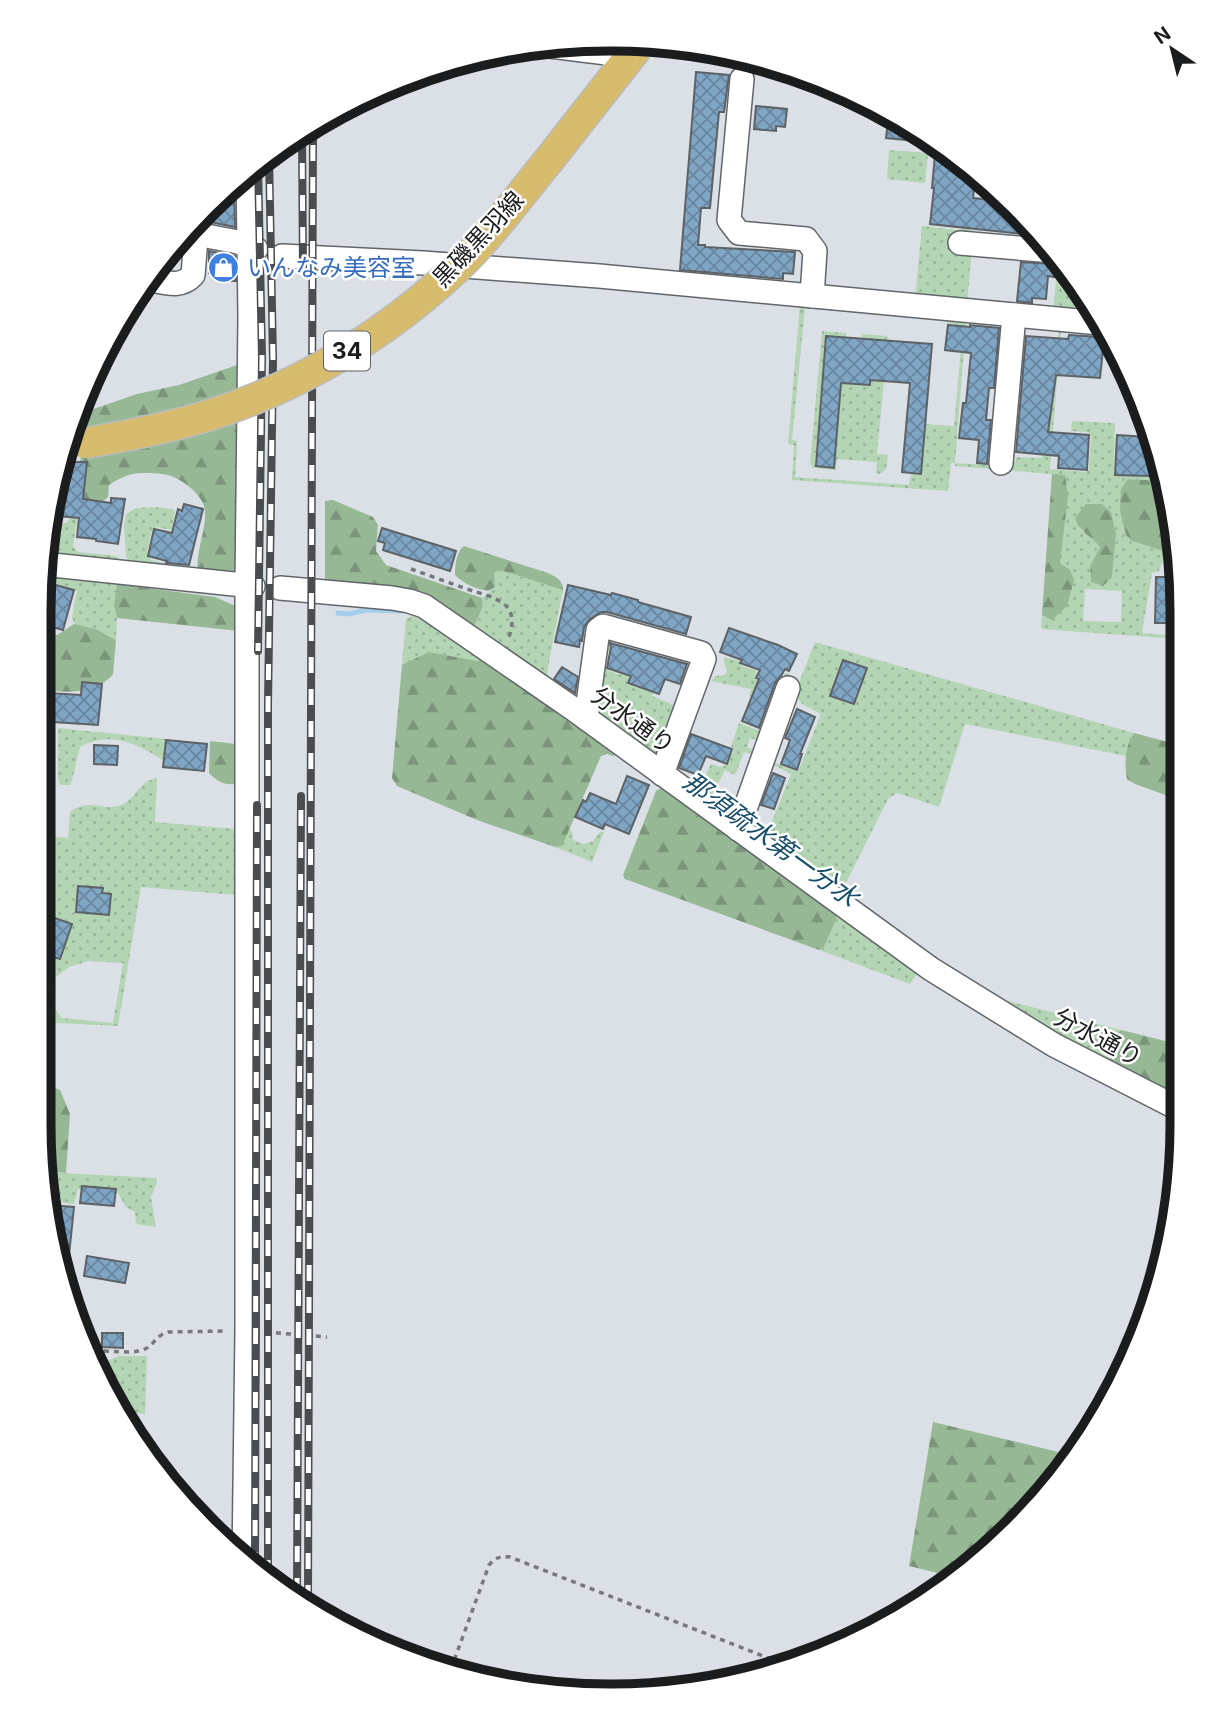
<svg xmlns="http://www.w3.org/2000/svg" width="1221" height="1735" viewBox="0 0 1221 1735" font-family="Inter,'Noto Sans JP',sans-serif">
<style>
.grass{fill:url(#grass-dots);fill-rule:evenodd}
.forest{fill:url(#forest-firs)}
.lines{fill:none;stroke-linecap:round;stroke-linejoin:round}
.stream{stroke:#a2ceeb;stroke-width:5}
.building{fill:url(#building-cross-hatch);stroke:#5d6266;stroke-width:2}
.minor-casing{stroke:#61666a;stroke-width:26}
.major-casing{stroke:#babbbc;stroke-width:33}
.path{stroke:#75797c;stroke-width:3.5;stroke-dasharray:5 5;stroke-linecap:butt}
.minor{stroke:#fff;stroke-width:23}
.major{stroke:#d8bc6e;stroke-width:30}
.rail-casing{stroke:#4a4d4f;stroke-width:8}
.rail{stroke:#fff;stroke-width:5;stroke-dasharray:16;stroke-linecap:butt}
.major-bridge-casing{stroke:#babbbc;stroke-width:33;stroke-linecap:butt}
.major-bridge{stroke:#d8bc6e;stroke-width:30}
.labels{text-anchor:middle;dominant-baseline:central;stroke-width:5;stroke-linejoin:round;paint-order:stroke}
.shield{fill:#fff;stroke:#5f6062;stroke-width:2}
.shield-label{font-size:23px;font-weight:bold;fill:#1a1c1e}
.street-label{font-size:24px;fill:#1a1c1e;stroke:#fff}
.shop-label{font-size:24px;fill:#366cbe;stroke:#fff;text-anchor:start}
.water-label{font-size:26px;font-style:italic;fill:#184d6a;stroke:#fff}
.rim{fill:none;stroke:#1a1c1e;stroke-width:9}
</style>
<defs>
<pattern id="grass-dots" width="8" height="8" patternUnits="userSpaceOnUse" patternTransform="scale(1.75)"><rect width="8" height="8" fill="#b4d5b3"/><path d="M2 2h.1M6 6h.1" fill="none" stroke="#9ab69a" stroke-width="1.8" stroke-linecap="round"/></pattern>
<pattern id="forest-firs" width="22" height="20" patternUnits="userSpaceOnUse" patternTransform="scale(1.75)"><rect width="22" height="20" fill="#96b895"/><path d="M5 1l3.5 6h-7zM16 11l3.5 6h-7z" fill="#7a9579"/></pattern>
<pattern id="building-cross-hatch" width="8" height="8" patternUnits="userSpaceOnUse" patternTransform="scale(1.75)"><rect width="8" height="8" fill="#80a6c5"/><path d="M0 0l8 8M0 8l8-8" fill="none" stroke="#68869f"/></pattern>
</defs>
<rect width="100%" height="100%" fill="#dae0e5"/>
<g class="grass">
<polygon points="889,150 928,153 925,183 887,179"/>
<polygon points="970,219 968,237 972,249 967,304 915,299 922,226 958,230 965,227"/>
<polygon points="1058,260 1083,297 1091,313 1053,312"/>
<path d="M800,304L914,315L913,318L805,308L792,440L797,441L795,477L909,485L911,473L925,424L954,426L963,326L946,323L948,320L966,321L955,463L1006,466L1007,460L1016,461V457L1041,458L1045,453L1046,411L1012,408V405L1052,407L1054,397L1048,396L1056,367L1059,328L1061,329L1050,469L1085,472L1089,469L1091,437L1088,432L1071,431L1072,421L1115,423L1114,475L1160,476L1161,481L1128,479L1132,541L1166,552L1159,571L1152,573L1142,633L1178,636V639L1041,629L1052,474L955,466V463H951L948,491L792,480L794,445L788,444ZM1078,528L1116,535L1112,577L1090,566L1100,547L1093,538ZM1085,589L1122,591L1121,622L1083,621Z"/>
<path d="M822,331L846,333V344L861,345L862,334L888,336L887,340H878L874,380L884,381L877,454L888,455L886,469L880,474L876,473L877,462L837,459L836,470L813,468L810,463ZM826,337L845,339L834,468L816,466Z"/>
<polygon points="153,507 173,509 175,512 172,530 156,527 151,533 147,552 151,560 190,570 197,568 199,575 134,567 126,557 124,526 126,514 136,508"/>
<path d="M75,512L78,516L73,546L78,552L116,556L122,561L118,567L44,558L47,535L53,526C64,525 70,522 75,512Z"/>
<polygon points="500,570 563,590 552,645 546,680 576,699 581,692 584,694 581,703 576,705 472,631 483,606 482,598 495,587 494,572"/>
<polygon points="42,575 117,584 114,605 117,618 116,640 96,629 74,624 72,617 77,591 41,584"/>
<polygon points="413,616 432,624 493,664 402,665 406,618"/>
<polygon points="613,636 604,666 606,669 619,675 635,659 627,684 648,691 651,690 662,670 652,696 679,707 662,759 592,715 602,637"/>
<path d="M815,642L1134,733L1131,737L1126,756L965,724L939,807L897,793L888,799L840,895L744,826L752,824L757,830L767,834L791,774L767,762L770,761L798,772L821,714L802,704L795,693ZM843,660L851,674L863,678L854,704L831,695Z"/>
<polygon points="724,657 739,661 742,666 757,671 755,680 774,688 777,688 785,673 789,674 778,706 749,696 751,689 711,681 716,676 725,675 727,671 724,662"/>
<polygon points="739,723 766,733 763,742 750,738 747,747 755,751 753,755 744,752 735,775 725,770 712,796 732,808 746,780 737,813 698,791 711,764 720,767 727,765 734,749 731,747"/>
<path d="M58,728L166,739L164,761C136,743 114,731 81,746C75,759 76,772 70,785H60L58,779Z"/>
<path d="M157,778L155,822L237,829L236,895L141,887L118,1026L39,1022V835L68,838L70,812C93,796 103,814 123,804C138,797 138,781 157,778ZM88,961L123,963L113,1023L62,1018L55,1009L56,977L69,967Z"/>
<polygon points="569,827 572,832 573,840 583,844 593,841 600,832 604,832 592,862 555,847 562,846"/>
<polygon points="836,915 918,972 910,984 819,950 824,947 836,920"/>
<polygon points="993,997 1121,1030 1115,1034 1108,1067"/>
<polygon points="45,1172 156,1178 157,1183 151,1197 156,1227 136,1224 135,1212 126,1207 118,1193 78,1189 74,1204 49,1201"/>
<polygon points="119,1356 147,1356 145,1414 121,1411 108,1382 107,1361"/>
</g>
<g class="forest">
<polygon points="240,364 246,390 187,410 74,433 82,413 137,394 179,385"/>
<path d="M244,417L242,579L199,575C193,557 207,530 205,510C203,495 184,481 171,476C164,473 141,472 133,474C124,476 116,480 109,485L108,497L88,514L76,489L81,457L124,451Z"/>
<polygon points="1052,474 1065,475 1068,496 1060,563 1070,570 1074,580 1067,606 1052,620 1042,615"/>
<polygon points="1128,479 1161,481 1178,535 1178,558 1166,552 1132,541 1126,535 1120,511 1121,489"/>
<polygon points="333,500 373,517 378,525 376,551 386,565 482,598 483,606 472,631 325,588 325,501"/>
<path d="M1086,504H1102L1111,512L1116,535L1112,577L1103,586L1091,582L1090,566L1100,547C1090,534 1080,533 1075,518Z"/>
<path d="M464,546L548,573C556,577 563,580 563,590L500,570L494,573L495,587L488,591C476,589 464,584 455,575C455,566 456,552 464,546Z"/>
<polygon points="117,584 215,597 240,608 239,631 117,618 114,605"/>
<path d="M74,624L96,629L116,640L113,675C92,696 65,692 39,690V632L57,635Z"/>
<polygon points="429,652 493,664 617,753 613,756 607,754 601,756 562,846 555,847 477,820 397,786 392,778 402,665"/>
<path d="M1134,733L1179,745V800L1135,784L1127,779C1124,765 1125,745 1134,733Z"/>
<path d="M210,741L236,744V784C223,785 218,782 209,773Z"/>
<polygon points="661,788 665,789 836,915 836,920 824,947 819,950 625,879 623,875 656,791"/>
<polygon points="39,1006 42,1007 46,1016 42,1028 45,1084 60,1090 70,1114 66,1173 45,1171 39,1124"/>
<polygon points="1121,1030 1181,1045 1181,1106 1108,1067 1115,1034"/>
<polygon points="933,1422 1075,1456 1065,1472 988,1554 954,1577 909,1566"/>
</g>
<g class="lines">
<polyline class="stream" points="338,613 348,614 367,610 401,611"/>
</g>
<g class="building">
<polygon points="696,72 729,75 724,112 719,112 710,208 701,208 698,245 705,245 705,247 795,252 793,274 783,273 783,279 680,270"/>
<polygon points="756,106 787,109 785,127 776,126 776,131 754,129"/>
<polygon points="889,113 905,124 937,143 886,138"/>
<polygon points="935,154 959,157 976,172 973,198 1006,201 1024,218 1022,234 930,224 934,188 932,188"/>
<polygon points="234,180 235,227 210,222 209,210"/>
<polygon points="209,251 235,256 236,281 222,281 222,274 209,273"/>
<polygon points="1021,262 1055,264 1054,277 1048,276 1046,299 1032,298 1032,303 1017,301"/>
<polygon points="948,325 970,327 970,325 999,328 994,388 989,388 986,420 991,420 987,464 977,463 979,440 959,438 963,403 966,403 971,353 945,350"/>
<polygon points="1069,335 1101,337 1104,340 1100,378 1056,375 1048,432 1089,435 1087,470 1058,468 1059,456 1016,452 1026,336 1068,339"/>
<polygon points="826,336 932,344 921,474 902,472 910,383 870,380 870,385 841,383 834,468 816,466"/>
<polygon points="1117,435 1148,437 1151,448 1150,476 1115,475"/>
<polygon points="63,462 87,462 83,499 111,503 111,498 125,499 118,544 96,541 96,539 77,537 79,518 48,515 50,497"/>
<polygon points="184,504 203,509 189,565 166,563 167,561 148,556 154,529 172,533 178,509 182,511"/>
<polygon points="382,528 456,551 450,571 383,550 385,543 378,541"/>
<polygon points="1156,577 1178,577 1178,623 1155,623"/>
<polygon points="41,581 74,590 63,630 38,623"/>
<polygon points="568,585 611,595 612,593 638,600 638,602 691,617 686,634 607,612 601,612 589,620 584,627 582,641 580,640 579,647 555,642"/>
<polygon points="729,628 778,645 797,654 789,671 785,669 781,676 775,683 759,728 742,721 759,679 756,678 760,670 740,663 742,660 720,652"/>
<polygon points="610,643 687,664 680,684 665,679 659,694 628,683 631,676 607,668 611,647"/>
<polygon points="843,660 867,668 854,704 830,696"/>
<polygon points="562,667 578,677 575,693 554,679"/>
<polygon points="82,682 102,684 98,725 38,721 38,694 49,695 49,693 81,695"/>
<polygon points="797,709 815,717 800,754 802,754 797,770 781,764 790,740 785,738"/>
<polygon points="691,734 732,749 727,764 706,756 698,775 679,768"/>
<polygon points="166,740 207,744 204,771 163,767"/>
<polygon points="94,745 118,746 117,765 94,764"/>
<polygon points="773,773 785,778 774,809 761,805"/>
<polygon points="627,776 649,785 629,834 605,824 603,829 575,817 583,800 586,802 590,793 616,804"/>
<polygon points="78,886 103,888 102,893 111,894 109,915 76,912"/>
<polygon points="38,912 72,924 60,959 38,952"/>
<polygon points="82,1186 116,1189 114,1206 80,1203"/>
<polygon points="49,1205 74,1207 69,1255 56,1253"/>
<polygon points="87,1256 129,1263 125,1283 84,1276"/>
<polygon points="102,1333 123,1333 123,1348 102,1347"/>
</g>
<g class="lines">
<defs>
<g id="minor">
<polyline points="534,44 631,56"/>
<polyline points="742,79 729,220 739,233 806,239 815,251 812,296"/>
<polyline points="196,234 238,242 256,249"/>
<polyline points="960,243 1052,251"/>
<polyline points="282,256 423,263 599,276 1100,323"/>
<path d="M152,280C167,283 181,288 193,275L197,225"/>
<polyline points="1001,463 1014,315"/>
<polyline points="43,564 253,586"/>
<polyline points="280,588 392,598 409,601 424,606 572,708 931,969 1054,1045 1181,1110"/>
<polyline points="586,718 598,630 603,626 701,653 704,659 662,774"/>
<polyline points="738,829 788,688"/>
<polyline points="244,1561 247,1331 247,585 250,316 248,170"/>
</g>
<polyline id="major" points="549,160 643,40"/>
</defs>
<use href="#minor" class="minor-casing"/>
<use href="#major" class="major-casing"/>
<g class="path">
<polyline points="1171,565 1178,566"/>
<path d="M411,569C431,576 452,584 473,591C483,594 495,597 504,604C515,613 513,627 508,639"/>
<polyline points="266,1332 327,1337"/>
<path d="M104,1351C114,1351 137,1354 145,1349C155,1344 155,1336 168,1332L227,1331"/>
<path d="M451,1669L489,1565C496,1557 501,1556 510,1557L781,1663"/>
</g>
<use href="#minor" class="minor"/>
<use href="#major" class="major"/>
<defs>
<g id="rail">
<polyline points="302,131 303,271"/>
<polyline points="258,163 262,358 258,651"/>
<polyline points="255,1568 257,805"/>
<polyline points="268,1576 268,704 273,359 269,155"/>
<polyline points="297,1594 301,796"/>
<polyline points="308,1601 313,123"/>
</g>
</defs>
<use href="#rail" class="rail-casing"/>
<use href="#rail" class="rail"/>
<defs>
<path id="major-bridge" d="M85,443C127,436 169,428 210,415C302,386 389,332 459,266C492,234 520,195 549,160"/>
</defs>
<use href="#major-bridge" class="major-bridge-casing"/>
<use href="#major-bridge" class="major-bridge"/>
</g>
<defs>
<symbol id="shop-disc" viewBox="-11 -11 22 22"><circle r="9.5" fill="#3f7fe0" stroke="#fff"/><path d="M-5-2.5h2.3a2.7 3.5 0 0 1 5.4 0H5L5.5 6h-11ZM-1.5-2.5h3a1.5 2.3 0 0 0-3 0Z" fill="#fff"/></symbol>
</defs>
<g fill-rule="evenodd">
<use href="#shop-disc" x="206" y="250" width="35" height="35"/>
</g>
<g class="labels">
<rect class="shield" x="324" y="331.5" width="46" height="39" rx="5"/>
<g class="shield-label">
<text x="347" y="351">34</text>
</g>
<g class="street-label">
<text transform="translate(478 239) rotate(-47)">黒磯黒羽線</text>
<text transform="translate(633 720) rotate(36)">分水通り</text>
<text transform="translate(1098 1037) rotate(28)">分水通り</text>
</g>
<g class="shop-label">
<text x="247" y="267">いんなみ美容室</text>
</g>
<g class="water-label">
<text transform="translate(771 839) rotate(36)">那須疏水第一分水</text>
</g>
</g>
<path d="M0 0H1221V1735H0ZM610 51H611A559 559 0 0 1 1170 610V1125A559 559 0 0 1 611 1684H610A559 559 0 0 1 51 1125V610A559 559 0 0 1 610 51Z" fill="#fff" fill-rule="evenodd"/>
<path class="rim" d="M610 51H611A559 559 0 0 1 1170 610V1125A559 559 0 0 1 611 1684H610A559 559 0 0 1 51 1125V610A559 559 0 0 1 610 51Z"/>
<g transform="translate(1172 49) rotate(325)" stroke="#ffffff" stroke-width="5" paint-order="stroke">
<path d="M0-5L12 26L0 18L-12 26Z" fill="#1a1c1e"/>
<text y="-10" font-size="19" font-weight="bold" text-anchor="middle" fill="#1a1c1e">N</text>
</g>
</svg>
